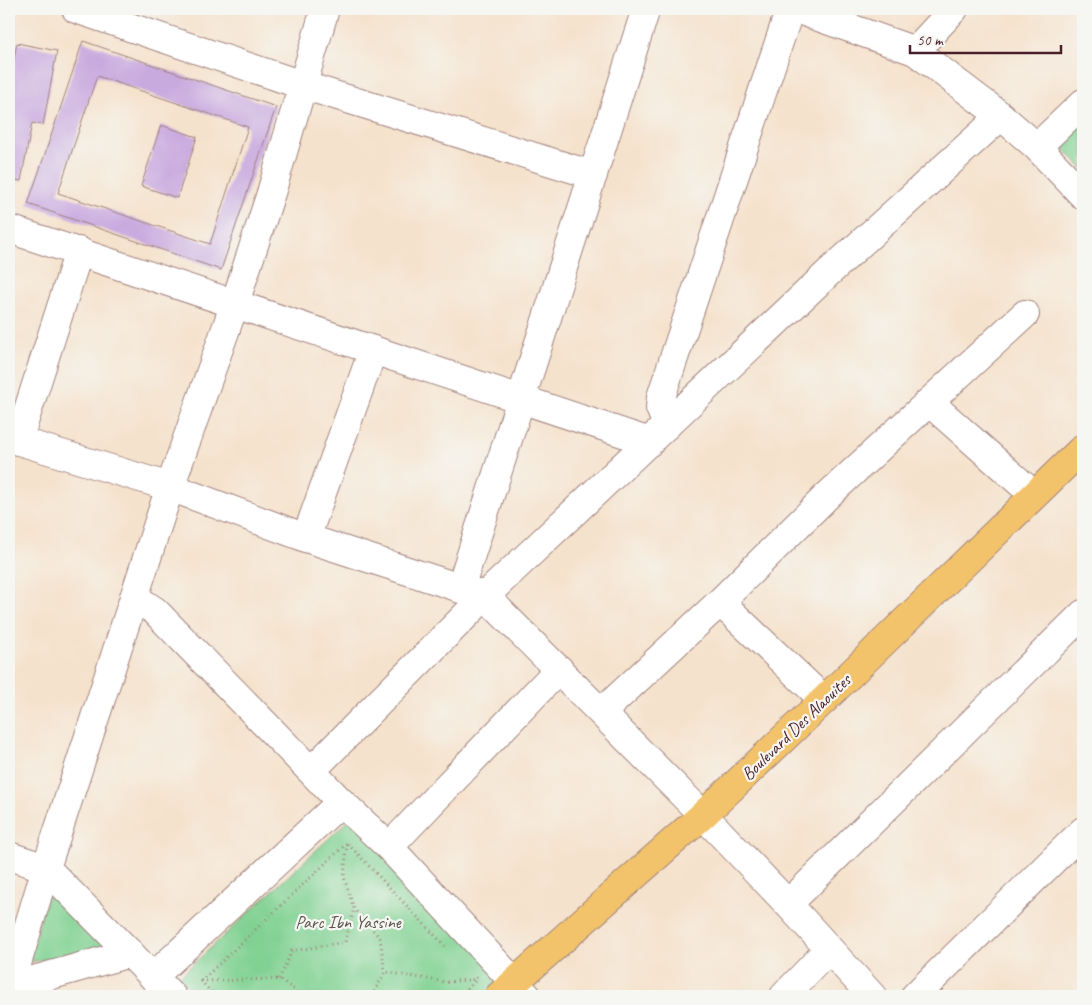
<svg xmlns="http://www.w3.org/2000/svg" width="1092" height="1005" viewBox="0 0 1092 1005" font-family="Caveat,sans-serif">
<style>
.green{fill:#80d192;stroke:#65785e}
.building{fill:#c9aadf;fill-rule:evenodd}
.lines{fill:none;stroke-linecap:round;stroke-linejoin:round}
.minor-casing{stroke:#a0807c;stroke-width:30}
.major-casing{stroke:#a0807c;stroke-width:30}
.path{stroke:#a0807c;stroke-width:3;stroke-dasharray:1 4;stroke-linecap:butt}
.minor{stroke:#fff;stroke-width:28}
.major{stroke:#f2c36a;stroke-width:28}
.labels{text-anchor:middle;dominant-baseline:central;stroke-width:4.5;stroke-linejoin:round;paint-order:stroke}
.street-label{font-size:18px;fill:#4a1f2b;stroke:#f6f6f2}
.park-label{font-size:18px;fill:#5a544a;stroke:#f6f6f2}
</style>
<rect width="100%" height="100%" fill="#f6f6f2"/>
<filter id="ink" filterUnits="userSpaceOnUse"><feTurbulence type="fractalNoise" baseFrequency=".02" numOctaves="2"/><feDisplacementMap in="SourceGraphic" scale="10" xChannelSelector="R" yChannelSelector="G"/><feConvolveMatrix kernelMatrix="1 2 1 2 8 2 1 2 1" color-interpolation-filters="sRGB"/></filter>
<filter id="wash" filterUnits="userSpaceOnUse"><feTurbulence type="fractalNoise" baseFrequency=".0096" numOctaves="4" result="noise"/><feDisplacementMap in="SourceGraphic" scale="20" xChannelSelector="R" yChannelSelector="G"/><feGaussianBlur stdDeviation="1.12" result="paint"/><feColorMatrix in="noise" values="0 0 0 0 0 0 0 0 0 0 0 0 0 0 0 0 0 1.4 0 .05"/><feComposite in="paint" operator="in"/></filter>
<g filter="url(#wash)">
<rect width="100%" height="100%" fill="#f5e2cc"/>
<g class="green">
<polygon points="1083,122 1083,169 1059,144"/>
<polygon points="352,817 520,996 197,996 179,977"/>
<polygon points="48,893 104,941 101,952 28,962"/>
</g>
<g id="blocks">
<g class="building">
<path d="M83,41L276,107L221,270L28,204ZM97,76L248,127L210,244L58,193Z"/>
<polygon points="17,43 57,51 43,125 32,123 21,181 9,179 9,84"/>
<polygon points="161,125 197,137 177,198 141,186"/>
</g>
</g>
</g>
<g filter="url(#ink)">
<use href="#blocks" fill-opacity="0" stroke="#a0807c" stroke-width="1"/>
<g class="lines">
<defs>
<g id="minor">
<polyline points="76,9 302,85 593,175"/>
<polyline points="796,9 915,51 1001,116 1037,147 1083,195"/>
<polyline points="915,51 954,9"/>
<polyline points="1037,147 1083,103"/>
<polyline points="9,229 650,442"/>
<polyline points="929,402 1025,314"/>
<polyline points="667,425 660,408 661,397 790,9"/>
<polyline points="9,438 170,487 306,538 485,596 703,815 788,904 872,996"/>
<polyline points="18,441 79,251"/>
<polyline points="306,538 373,350"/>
<polyline points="460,589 646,9"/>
<polyline points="134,597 155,611 341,802 389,847 527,996"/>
<polyline points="720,602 824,700"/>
<polyline points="602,712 720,602 828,495 929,402 1034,495"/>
<polyline points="312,770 485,596 826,275 1001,116"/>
<polyline points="389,847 559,669"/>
<polyline points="9,856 46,868 172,996"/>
<polyline points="788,904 1083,614"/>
<polyline points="153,977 341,802"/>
<polyline points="9,987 130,953"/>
<polyline points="10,987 46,868 170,487 235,303 271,193 325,9"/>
<polyline points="784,996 829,949"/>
<polyline points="915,996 1083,831"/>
</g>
<polyline id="major" points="499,996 703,815 824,700 1083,448"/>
</defs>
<use href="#minor" class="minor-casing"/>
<use href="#major" class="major-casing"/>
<g class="path">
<polyline points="347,844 344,877 354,909 380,938 385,972"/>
<polyline points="348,844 445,946"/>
<polyline points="279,979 292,951 345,942 354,909"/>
<polyline points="201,981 279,979 303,996"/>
<polyline points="215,996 201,981 347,843"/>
<polyline points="372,996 385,972 446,982 477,979"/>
<polyline points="460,996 477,979 476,977"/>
</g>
<use href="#minor" class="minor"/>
<use href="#major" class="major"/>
</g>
</g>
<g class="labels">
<g class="street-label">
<text transform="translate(796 727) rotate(-44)">Boulevard Des Alaouites</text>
</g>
<g class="park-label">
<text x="348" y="922">Parc Ibn Yassine</text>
</g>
</g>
<rect width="1092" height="1005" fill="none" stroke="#f6f6f2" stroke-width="30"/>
<path d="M910 45v8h151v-8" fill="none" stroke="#4a1f2b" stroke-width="2.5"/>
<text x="917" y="45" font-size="15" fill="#4a1f2b" stroke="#f6f6f2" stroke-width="4" paint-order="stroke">50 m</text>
</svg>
